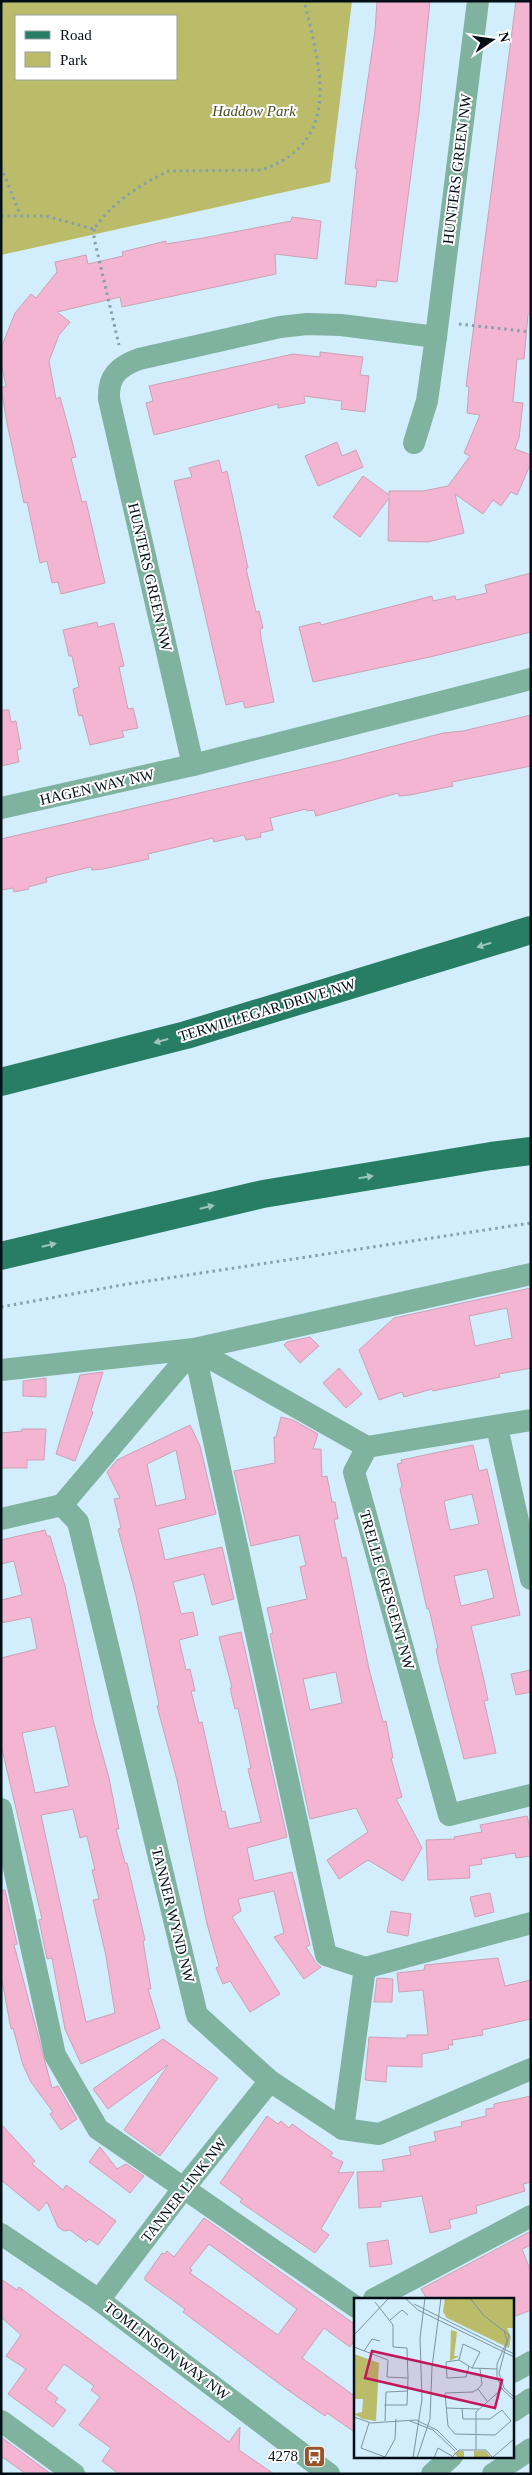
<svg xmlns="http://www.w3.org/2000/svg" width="532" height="2475" viewBox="0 0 532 2475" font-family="Georgia,serif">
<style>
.green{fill:#babc6a;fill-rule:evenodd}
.building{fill:#f3b5d2;stroke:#cda1b5;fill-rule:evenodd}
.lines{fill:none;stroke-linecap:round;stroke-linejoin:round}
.path{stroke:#889eaa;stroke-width:3;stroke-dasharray:2.5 4;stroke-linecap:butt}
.minor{stroke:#7fb29f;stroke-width:22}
.major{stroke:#277e64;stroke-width:28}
.oneway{fill:#9ec5b9}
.labels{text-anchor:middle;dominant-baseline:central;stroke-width:4;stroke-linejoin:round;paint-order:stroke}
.park-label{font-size:15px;font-style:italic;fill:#4d4d20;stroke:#fff}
.street-label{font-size:15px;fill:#010e15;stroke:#fff}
.poi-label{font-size:15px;fill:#010e15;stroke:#fff;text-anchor:end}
.inset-road{fill:none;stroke:#7e949f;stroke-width:1}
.view{fill:#c2185b;fill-opacity:0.15;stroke:#c2185b;stroke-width:2.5}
.inset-edge{fill:none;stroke:#010e15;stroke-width:2.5}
</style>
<rect width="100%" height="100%" fill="#d2edfb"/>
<path class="green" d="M1,1H352L330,182L1,255ZM16,16H176V79H16Z"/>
<g class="building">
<polygon points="377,1 430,1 419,112 397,282 377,280 376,287 345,284 357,169 355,168 375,31"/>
<polygon points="516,1 531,1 531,314 528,314 524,359 517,359 513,402 523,403 519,438 515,449 531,455 531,463 517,495 511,492 501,506 493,500 483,514 455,494 464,533 428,542 388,541 389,498 360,537 333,517 363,476 389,495 389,491 423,491 448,486 470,456 464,453 480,415 467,413 469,387 466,386"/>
<polygon points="292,217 321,221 317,259 275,254 276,274 122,307 120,297 57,312 70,322 59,335 49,361 56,399 60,397 71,437 76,457 71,458 82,502 86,501 105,583 61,594 58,582 52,583 47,561 40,563 27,502 24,503 7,423 1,388 6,386 1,363 1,348 15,313 31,294 36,298 57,272 55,262 86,255 88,264 123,256 122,252 166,241 166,244 203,238 291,221"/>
<polygon points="320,352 363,357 360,375 369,376 365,412 341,409 342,401 304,396 305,403 278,408 278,404 154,435 146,403 153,401 149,386 293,354 320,357"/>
<polygon points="337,442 342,456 356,450 363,467 318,486 305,456"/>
<polygon points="219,460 222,473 227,471 248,568 246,568 256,612 259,611 263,628 260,629 261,638 274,702 245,708 243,701 226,705 174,481 192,477 189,468"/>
<polygon points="531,573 531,632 430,657 313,682 299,627 320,622 321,625 432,596 433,601 455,596 456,600 487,593 485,585"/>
<polygon points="97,622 98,627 114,623 124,666 119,667 128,709 133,708 138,728 122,731 124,737 90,745 82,715 79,716 78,713 73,689 79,687 72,656 69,656 63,630"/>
<polygon points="1,710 9,710 11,722 16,721 21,749 17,750 19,762 1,766"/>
<polygon points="531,715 531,766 452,782 453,786 410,795 399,796 398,793 316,816 314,810 307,811 306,809 270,818 273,830 260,833 261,837 246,840 244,835 214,842 213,838 148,854 149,859 103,869 92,870 91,867 57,875 46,878 47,882 28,887 29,889 14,892 13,888 1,890 1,839 337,761 443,733 463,731"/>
<path d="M531,1288V1368L499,1374L500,1377L433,1391L432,1389L404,1397L402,1392L379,1400L359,1350L394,1318ZM507,1308L512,1338L475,1346L469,1316Z"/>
<polygon points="310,1337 319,1346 300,1363 284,1345 287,1342"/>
<polygon points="339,1368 362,1394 346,1408 323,1383"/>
<polygon points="103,1372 91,1411 93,1412 75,1461 56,1454 80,1375"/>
<polygon points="46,1378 46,1397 23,1396 23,1381"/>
<path d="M281,1417L293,1420L318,1434L313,1449H321L322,1477L327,1476L332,1502H335L338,1519H334L342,1558L346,1557L369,1669L383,1722L386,1721L393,1758H391L402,1797L396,1799L422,1848L403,1881L368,1860L339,1879L327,1860L368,1832L356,1808L310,1819L270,1634L273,1633L267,1608L307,1599L300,1567L306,1565L299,1535L251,1546L234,1471L275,1463L274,1437H276ZM336,1672L342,1703L310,1710L303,1679Z"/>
<path d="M190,1425L200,1446L216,1514L158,1529L165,1560L222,1547L234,1599L212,1605L204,1574L173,1582L181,1614L193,1612L198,1635L179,1640L186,1670L190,1669L195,1691H191L199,1723L202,1722L222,1812L225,1811L229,1829L261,1822L248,1769L251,1768L238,1708L235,1709L230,1688H232L219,1637L241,1632L287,1837L247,1848L254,1881L292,1872L310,1945L306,1947L316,1963L321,1967L304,1979L274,1937L284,1933L274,1891L238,1899L241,1911L232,1917L280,1994L250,2012L230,1981L223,1984L216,1968L219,1966L207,1924L177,1780L157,1706L159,1705L136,1596L118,1529L121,1528L114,1499L120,1498L107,1472L117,1460ZM176,1450L186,1499L156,1506L147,1464Z"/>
<polygon points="22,1429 46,1429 44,1460 27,1460 27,1468 1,1468 1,1433 22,1431"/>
<path d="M473,1445L479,1471L487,1469L520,1615L471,1626L484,1680L488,1700L484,1701L496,1753L464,1759L439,1664L436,1649L438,1648L429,1609H427L400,1489L402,1486L397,1464L402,1463L401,1460ZM472,1494L479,1524L450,1530L444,1501ZM487,1569L494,1598L461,1606L454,1576Z"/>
<path d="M45,1530L47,1536H50L65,1586L94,1724L109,1778L119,1829H116L125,1863H127L145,1940L143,1941L151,1989H148L160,2028L81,2064L65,2029L52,1958L47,1959L39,1920L42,1919L1,1745V1658L37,1649L31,1617L1,1623V1600L22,1595L14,1561L1,1564V1540ZM55,1726L69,1786L35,1793L22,1733ZM73,1809L80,1838L87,1836L95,1870H92L99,1899L93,1900L106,1956L115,2013L86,2022L41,1815Z"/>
<polygon points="531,1670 531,1692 516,1695 511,1674"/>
<polygon points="527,1816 531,1831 531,1856 516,1858 515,1853 481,1859 482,1864 469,1866 470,1878 428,1880 426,1840 455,1839 454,1837 482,1832 480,1825"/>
<polygon points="1,1890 5,1890 17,1944 14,1945 52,2088 58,2086 77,2119 61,2130 50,2114 53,2112 31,2082 23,2065 13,2028 11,2029 1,1975"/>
<polygon points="490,1893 494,1912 475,1917 470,1897"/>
<polygon points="391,1911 411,1914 408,1936 387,1932"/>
<polygon points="498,1958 505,1986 531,1980 531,2019 482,2030 483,2035 452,2040 453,2045 448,2045 449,2049 422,2054 422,2067 387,2066 386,2082 365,2080 369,2037 397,2038 407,2038 407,2035 428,2035 423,1990 399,1992 397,1973 424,1970 425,1965"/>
<polygon points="377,1978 393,1979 392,2002 374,2002"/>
<polygon points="163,2039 218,2078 160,2156 124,2130 168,2065 108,2109 93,2089"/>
<polygon points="531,2096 531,2182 523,2184 525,2191 476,2206 477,2213 449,2220 451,2228 430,2233 422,2196 381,2202 381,2207 359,2208 357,2172 384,2171 382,2160 411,2155 409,2147 436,2141 434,2132 462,2126 461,2122 486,2116 486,2109 494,2108 494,2104"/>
<polygon points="267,2116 278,2124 281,2121 289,2128 292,2124 333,2153 330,2156 343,2162 338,2173 354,2172 321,2229 329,2235 315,2253 240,2202 242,2199 220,2183"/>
<polygon points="1,2124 35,2161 32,2164 63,2190 66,2185 116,2221 98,2245 89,2239 86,2242 70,2230 64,2231 58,2227 47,2202 39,2211 1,2180"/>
<polygon points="100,2147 117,2169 126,2164 144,2176 130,2193 89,2162"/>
<path d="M204,2218L356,2325V2338L350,2347L324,2328L302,2358L356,2397V2433L327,2413L325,2416L285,2388L183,2312L185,2309L145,2280V2277L162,2253L164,2254L167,2251L174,2257ZM209,2244L297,2309L278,2335L190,2273L192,2270L190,2268Z"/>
<polygon points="531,2231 531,2245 522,2249 531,2272 531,2310 513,2317 513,2299 427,2299 421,2289"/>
<polygon points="388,2240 392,2264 370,2267 367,2243"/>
<polygon points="1,2279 17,2290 19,2287 229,2442 240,2427 239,2450 274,2474 119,2474 102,2461 111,2448 79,2425 100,2397 91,2390 94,2386 64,2364 46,2389 58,2398 55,2402 66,2410 53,2427 8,2394 26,2369 6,2356 21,2335 1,2317"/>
<polygon points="1,2437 51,2474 26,2474 1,2456"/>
</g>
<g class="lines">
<g class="path">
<polyline points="1,167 20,214"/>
<path d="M1,216H46L94,229C110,204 142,183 169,171L262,170C344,141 320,67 304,1"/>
<polyline points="94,229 94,238 119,345"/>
<polyline points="459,324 531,332"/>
<polyline points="1,1307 122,1285 531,1223"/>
</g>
<g class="minor">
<path d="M478,1L436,337L341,325L307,324L280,327L139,359C118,367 108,376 109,399L193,765L531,679"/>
<polyline points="414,443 427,401 436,337"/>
<polyline points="1,808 193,765"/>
<polyline points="194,1349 367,1447"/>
<polyline points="1,1370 194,1349 326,1955 365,1968 531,1923"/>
<polyline points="531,1420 367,1447 354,1472 449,1815 531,1795"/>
<polyline points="497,1427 531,1579"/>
<polyline points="62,1505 194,1349 531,1274"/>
<polyline points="1,1519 62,1505 78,1522 197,2015 270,2081 343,2129 379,2134 531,2069"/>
<polyline points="1,1809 55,2055 98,2129 356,2307"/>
<polyline points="343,2129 365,1968"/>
<polyline points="1,2234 99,2300 329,2474"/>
<polyline points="374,2299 531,2216"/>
<polyline points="99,2300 183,2189 270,2081"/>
<polyline points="513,2372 531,2362"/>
<polyline points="513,2411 531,2399"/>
<polyline points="1,2421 74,2474"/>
<polyline points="432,2474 452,2456"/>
<polyline points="493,2474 531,2449"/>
</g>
<g class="major">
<polyline points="1,1082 186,1035 531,930"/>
<polyline points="1,1256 263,1194 491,1156 531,1151"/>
</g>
</g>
<defs><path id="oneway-solid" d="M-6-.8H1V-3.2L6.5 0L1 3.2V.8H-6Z" transform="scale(1.25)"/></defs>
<g class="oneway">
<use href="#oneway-solid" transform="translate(484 945) rotate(163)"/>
<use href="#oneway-solid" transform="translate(161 1041) rotate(165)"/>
<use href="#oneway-solid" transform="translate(366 1177) rotate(-9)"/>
<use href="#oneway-solid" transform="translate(207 1207) rotate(-13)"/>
<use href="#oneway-solid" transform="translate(49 1245) rotate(-13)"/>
</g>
<defs>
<symbol id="bus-square" viewBox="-11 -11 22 22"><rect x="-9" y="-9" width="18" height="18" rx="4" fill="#985329" stroke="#fff"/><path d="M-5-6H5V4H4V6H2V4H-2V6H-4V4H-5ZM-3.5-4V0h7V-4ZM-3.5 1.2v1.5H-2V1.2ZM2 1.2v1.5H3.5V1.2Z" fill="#fff"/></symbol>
</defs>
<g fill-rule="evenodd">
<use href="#bus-square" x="302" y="2444" width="25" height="25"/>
</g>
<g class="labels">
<g class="park-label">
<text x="254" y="111">Haddow Park</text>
</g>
<g class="street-label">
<text transform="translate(457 169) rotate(-83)">HUNTERS GREEN NW</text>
<text transform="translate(150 577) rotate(77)">HUNTERS GREEN NW</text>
<text transform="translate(97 787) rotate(-13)">HAGEN WAY NW</text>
<text transform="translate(267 1010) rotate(-17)">TERWILLEGAR DRIVE NW</text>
<text transform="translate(387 1590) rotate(74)">TRELLE CRESCENT NW</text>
<text transform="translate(173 1915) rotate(76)">TANNER WYND NW</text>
<text transform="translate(184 2190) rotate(-52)">TANNER LINK NW</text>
<text transform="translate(167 2351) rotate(37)">TOMLINSON WAY NW</text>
</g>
<g class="poi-label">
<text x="298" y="2456">4278</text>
</g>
</g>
<g transform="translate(354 2298)">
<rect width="160" height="160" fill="#d2edfb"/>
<path d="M91,0H160V30H153L157,39L155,50L93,20L89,14ZM97,32L103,34L100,58H105L96,63ZM0,56L25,65L22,123L9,121L0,116L8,114L9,101H0ZM104,153H110V159H120V153H132L137,160H105L100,155Z" fill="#babc6a"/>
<path class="inset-road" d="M51,0L64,12L160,59M116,0L129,17L155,37L145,75L150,90L160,99M60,6L160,56M36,22L48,12L54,17M150,32L153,43L143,66V78L148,91L160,102M0,37L35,0M0,49L34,62L33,79L54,80L53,50L39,49V27L21,4M10,53L18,41L26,43M105,62L92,64L93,80L112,79L115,68M105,62L109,46L126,54L118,70M105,62L118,70L143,71M124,91L133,103M30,107H53L54,80M92,110L125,111M108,110L109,121H136L148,112L157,123L141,137L101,136L94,128L91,95L119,94L124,91L128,86L126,71M0,119L17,125L62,122L83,132L103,152M31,123L32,94L54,93M56,123L79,132L101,153M15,125L7,150L31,159L41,141L42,121M122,152V114L149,90M139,159L160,141M59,160L68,101L66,40L71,0M63,160L76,121L78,69L87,0M80,160L84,150L98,158M97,160L105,152H132L139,160"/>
<path class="view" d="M18,53L148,82L141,110L11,80Z"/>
<rect width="160" height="160" class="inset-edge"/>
</g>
<rect width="532" height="2475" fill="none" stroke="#010e15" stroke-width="5"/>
<rect x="15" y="15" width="162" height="65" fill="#ffffff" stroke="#999fa1"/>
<rect x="25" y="31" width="25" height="8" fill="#277e64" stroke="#999fa1"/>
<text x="60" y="40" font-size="15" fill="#010e15">Road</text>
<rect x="25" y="52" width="25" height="15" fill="#babc6a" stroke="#999fa1"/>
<text x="60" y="65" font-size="15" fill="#010e15">Park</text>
<g transform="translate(492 40) rotate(77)" stroke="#ffffff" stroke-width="4" paint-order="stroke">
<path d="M0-4L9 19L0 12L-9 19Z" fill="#010e15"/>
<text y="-8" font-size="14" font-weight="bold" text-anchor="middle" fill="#010e15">N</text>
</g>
</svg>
